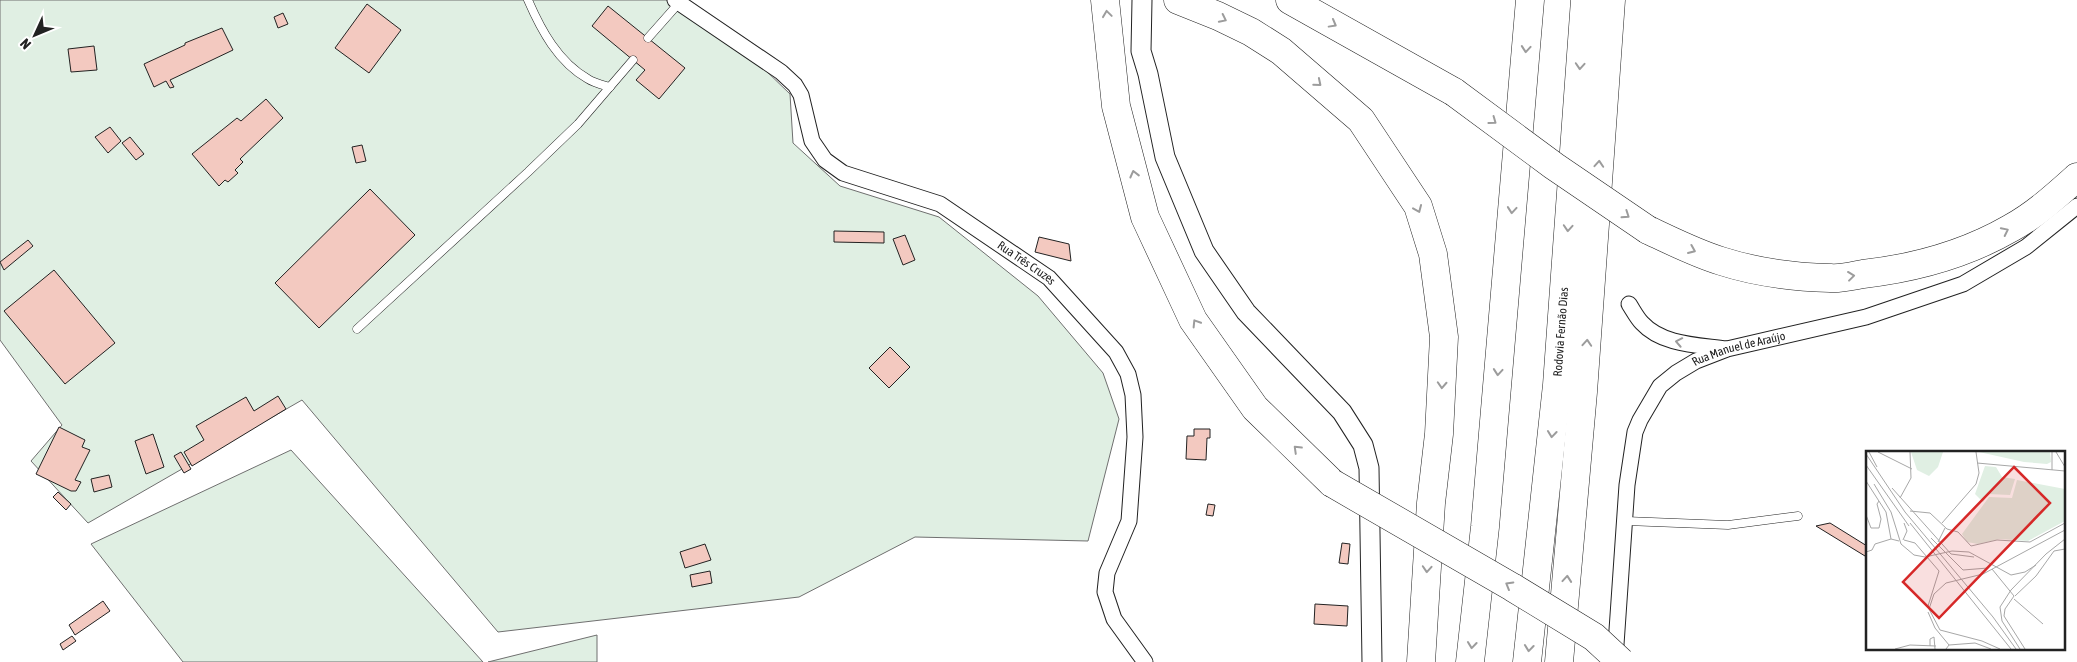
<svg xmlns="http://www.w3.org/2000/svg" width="2077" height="662" viewBox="0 0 2077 662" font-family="'Asap Condensed',sans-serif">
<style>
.green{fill:#e0efe3;stroke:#6f6f6f}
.building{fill:#f3c9c0;stroke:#222}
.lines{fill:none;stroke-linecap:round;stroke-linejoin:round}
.service-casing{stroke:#222;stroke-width:9}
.minor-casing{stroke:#222;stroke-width:17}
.tertiary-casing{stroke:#222;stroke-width:21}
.motorway-casing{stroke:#222;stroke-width:29}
.service{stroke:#fff;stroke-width:8}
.minor{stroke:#fff;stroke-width:15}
.tertiary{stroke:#fff;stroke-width:19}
.motorway{stroke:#fff;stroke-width:28}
.motorway-bridge-casing{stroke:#222;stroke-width:29;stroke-linecap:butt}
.motorway-bridge{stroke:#fff;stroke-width:28}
.oneway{stroke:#9c9c9c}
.labels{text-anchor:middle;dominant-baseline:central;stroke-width:4;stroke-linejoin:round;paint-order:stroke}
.street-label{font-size:12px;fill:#222;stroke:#fff}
.inset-road{fill:none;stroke:#a7a7a7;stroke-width:1}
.view{fill:#d62828;fill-opacity:0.15;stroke:#d62828;stroke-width:2.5}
.inset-edge{fill:none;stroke:#222;stroke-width:2.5}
</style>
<rect width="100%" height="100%" fill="#fff"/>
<g class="green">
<polygon points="0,0 667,0 676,10 759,64 790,94 793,143 840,186 939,217 1038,296 1103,373 1119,419 1088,541 915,537 799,597 498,632 302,400 88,523 31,461 62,425 0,340"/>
<polygon points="291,450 483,662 183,662 91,544"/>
<polygon points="597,635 597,662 488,662"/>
</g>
<g class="building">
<polygon points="367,4 401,30 369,73 335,48"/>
<polygon points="608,6 685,68 659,99 636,80 645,70 592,26"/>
<polygon points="283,13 288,24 278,28 274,17"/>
<polygon points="222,28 233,50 170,80 174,87 170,88 166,81 154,87 144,64 185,45 185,43"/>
<polygon points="94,46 97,70 71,72 68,49"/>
<polygon points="266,99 283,118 240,159 243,162 235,170 238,173 228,182 225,180 219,186 192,154 237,118 241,121"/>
<polygon points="110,127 121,141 108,153 95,137"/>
<polygon points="130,137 144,154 136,160 122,143"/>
<polygon points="362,145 366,161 356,163 352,147"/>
<polygon points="370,189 415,235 319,328 275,283"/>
<polygon points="834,231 884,232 884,243 834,242"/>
<polygon points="905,235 915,260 903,265 893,239"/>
<polygon points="1039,237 1069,244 1071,261 1035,252"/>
<polygon points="28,240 33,246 4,270 0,262"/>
<polygon points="54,270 115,343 65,384 4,311"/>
<polygon points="890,347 910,367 889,388 869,368"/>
<polygon points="278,396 286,409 192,466 184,452 204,440 196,426 246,397 254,411"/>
<polygon points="59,427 85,440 82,447 90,450 75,480 81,482 76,491 71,491 36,474"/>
<polygon points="1194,429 1210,429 1210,438 1207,438 1206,460 1186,459 1187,436 1194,436"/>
<polygon points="153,434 164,467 146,474 135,441"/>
<polygon points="181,452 191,469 184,473 174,456"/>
<polygon points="109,475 112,487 94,492 91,479"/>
<polygon points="58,492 71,504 66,510 53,497"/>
<polygon points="1208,504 1215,505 1213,516 1206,515"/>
<polygon points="1830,523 1867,546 1867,552 1865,556 1816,526"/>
<polygon points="1342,543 1350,544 1348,564 1339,563"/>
<polygon points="705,544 711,560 685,568 680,552"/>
<polygon points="710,571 712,583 692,587 690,575"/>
<polygon points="103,601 110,611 75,635 69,625"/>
<polygon points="1315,604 1348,606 1347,626 1314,624"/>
<polygon points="72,636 76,641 63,650 60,644"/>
</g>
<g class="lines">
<defs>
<g id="service">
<path d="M528,0C541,30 558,62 588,79C594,83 603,85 610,87"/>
<polyline points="648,38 679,3"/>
<polyline points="357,329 528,172 578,124 633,60"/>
<polyline points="1626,521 1728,525 1798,516"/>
</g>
<g id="minor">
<path id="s1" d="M675,0L781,72L795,85L801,95L812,141L825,160L843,173L940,204L1049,278L1116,352L1128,374L1133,395L1135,437L1129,521L1107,573L1105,592L1114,619L1145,662"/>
<path d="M1629,304C1633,310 1637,318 1642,323C1662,345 1698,345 1726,349"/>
<path id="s2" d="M1615,659L1627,485L1635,432L1640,420L1660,386L1676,373L1696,361L1727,349L1866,317L1963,284L2026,247L2077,206"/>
</g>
<polyline id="tertiary" points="1142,0 1141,51 1148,74 1165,157 1204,251 1246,312 1342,412 1363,445 1369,468 1372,662"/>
<g id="motorway">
<polyline points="1105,0 1116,106 1145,217 1193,320 1255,408 1332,483"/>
<polyline points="1178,0 1218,16 1251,32 1281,51 1361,120 1418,206 1433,254 1444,337 1439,434 1431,503 1421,662"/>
<polyline points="1290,0 1454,92"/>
<path d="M1648,230C1672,241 1695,253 1721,261C1755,272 1794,277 1830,278C1841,279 1852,276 1863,274C1915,268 1966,254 2011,228C2035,215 2057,195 2077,177"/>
<polyline points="1470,662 1485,527 1530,0"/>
<path id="s3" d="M1527,662L1557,385L1585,0"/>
<polyline points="1559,662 1583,392 1611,0"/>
</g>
</defs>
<use href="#service" class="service-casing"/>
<use href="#minor" class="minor-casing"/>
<use href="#tertiary" class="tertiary-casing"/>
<use href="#motorway" class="motorway-casing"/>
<use href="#service" class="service"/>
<use href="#minor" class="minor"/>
<use href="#tertiary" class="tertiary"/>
<use href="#motorway" class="motorway"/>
<defs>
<g id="motorway-bridge">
<polyline points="1454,92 1554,166 1648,230"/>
<polyline points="1332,483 1512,587 1594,637 1621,662"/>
</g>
</defs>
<use href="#motorway-bridge" class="motorway-bridge-casing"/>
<use href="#motorway-bridge" class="motorway-bridge"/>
</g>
<defs><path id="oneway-chevron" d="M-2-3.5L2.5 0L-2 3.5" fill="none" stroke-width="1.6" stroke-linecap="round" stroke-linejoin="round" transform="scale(1.25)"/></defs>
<g class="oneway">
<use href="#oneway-chevron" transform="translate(1107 14) rotate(-98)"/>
<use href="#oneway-chevron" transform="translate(1223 19) rotate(26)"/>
<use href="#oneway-chevron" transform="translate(1333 24) rotate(29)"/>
<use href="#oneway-chevron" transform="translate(1526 49) rotate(95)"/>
<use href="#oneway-chevron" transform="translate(1580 66) rotate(94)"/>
<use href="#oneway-chevron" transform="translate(1318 83) rotate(40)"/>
<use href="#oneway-chevron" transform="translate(1493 121) rotate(36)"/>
<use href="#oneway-chevron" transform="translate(1599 164) rotate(-86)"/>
<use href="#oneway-chevron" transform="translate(1134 174) rotate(-104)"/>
<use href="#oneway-chevron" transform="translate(1418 209) rotate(67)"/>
<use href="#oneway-chevron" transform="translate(1512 210) rotate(95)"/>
<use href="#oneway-chevron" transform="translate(1626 215) rotate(34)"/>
<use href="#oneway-chevron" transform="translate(1568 228) rotate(94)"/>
<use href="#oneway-chevron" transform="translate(2005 231) rotate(-26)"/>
<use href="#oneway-chevron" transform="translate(1692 250) rotate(23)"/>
<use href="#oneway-chevron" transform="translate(1851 276) rotate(-7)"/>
<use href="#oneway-chevron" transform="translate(1196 323) rotate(-122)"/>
<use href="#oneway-chevron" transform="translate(1679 342) rotate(-169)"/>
<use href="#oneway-chevron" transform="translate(1587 343) rotate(-86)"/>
<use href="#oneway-chevron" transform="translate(1498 372) rotate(95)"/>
<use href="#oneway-chevron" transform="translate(1442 385) rotate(93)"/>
<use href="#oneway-chevron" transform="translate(1552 434) rotate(96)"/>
<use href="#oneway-chevron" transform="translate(1297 449) rotate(-136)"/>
<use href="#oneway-chevron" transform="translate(1427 569) rotate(94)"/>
<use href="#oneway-chevron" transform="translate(1567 579) rotate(-85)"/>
<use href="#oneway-chevron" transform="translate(1509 585) rotate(-150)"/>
<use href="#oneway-chevron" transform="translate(1472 645) rotate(96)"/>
<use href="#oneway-chevron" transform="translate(1529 648) rotate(96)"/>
</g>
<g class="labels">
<g class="street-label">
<text stroke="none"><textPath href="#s1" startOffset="458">Rua Três Cruzes</textPath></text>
<text stroke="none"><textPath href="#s3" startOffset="332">Rodovia Fernão Dias</textPath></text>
<text stroke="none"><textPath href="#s2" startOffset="369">Rua Manuel de Araújo</textPath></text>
</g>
</g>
<g transform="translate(1866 451)">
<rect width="199" height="199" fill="#fff"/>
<path d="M45,1H77L72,16L63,25L51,19ZM113,1H184L185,11L181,13L158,11ZM119,15L130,16L136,26L149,28L144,44L122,43L117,51L109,43ZM151,29L199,38V70L162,90L134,88L112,93L101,91L96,83L123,46L146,47Z" fill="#e0efe3"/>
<path class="inset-road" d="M3,1L11,16M12,1L46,18M186,1V19M190,1L199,16M0,3L39,61L127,166L150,198M111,12L199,20M0,14L43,75M0,30L20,61L25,88L33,90M8,33L25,61L35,93L48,104L59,106L86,100L103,101L145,124L159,121L170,114M26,37L85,103L108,106M34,47L45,27L44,1M44,60L64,62L81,78L92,81L105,95L131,89L164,91L199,72M0,64L5,77H13L15,68L11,53L13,50M44,72L145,198M76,72L110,33L113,22L110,1M65,87L97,119L122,117M37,89L41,80L38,72M38,89L49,92L73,120L62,155M72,91L79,77M0,101L6,99L9,93L25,88M126,118L148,145L139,158L138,165L159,198M149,145L170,125L188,100L199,98M148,148L177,173M62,161L69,177L83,194L80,198M83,194L109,192L125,198M64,195V188L68,186L69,198M29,198L44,194L70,195M134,198L116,190L74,179L63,158L68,143L80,132L117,123L199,79M154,198L136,170L134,156L145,139L180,103L199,88"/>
<path class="view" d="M148,16L184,52L73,167L37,131Z"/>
<rect width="199" height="199" class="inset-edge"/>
</g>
<g transform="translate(35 35) rotate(226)" stroke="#ffffff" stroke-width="4" paint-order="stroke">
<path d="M0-4L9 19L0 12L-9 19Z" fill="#222222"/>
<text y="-8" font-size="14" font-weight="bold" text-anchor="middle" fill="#222222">N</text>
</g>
</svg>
